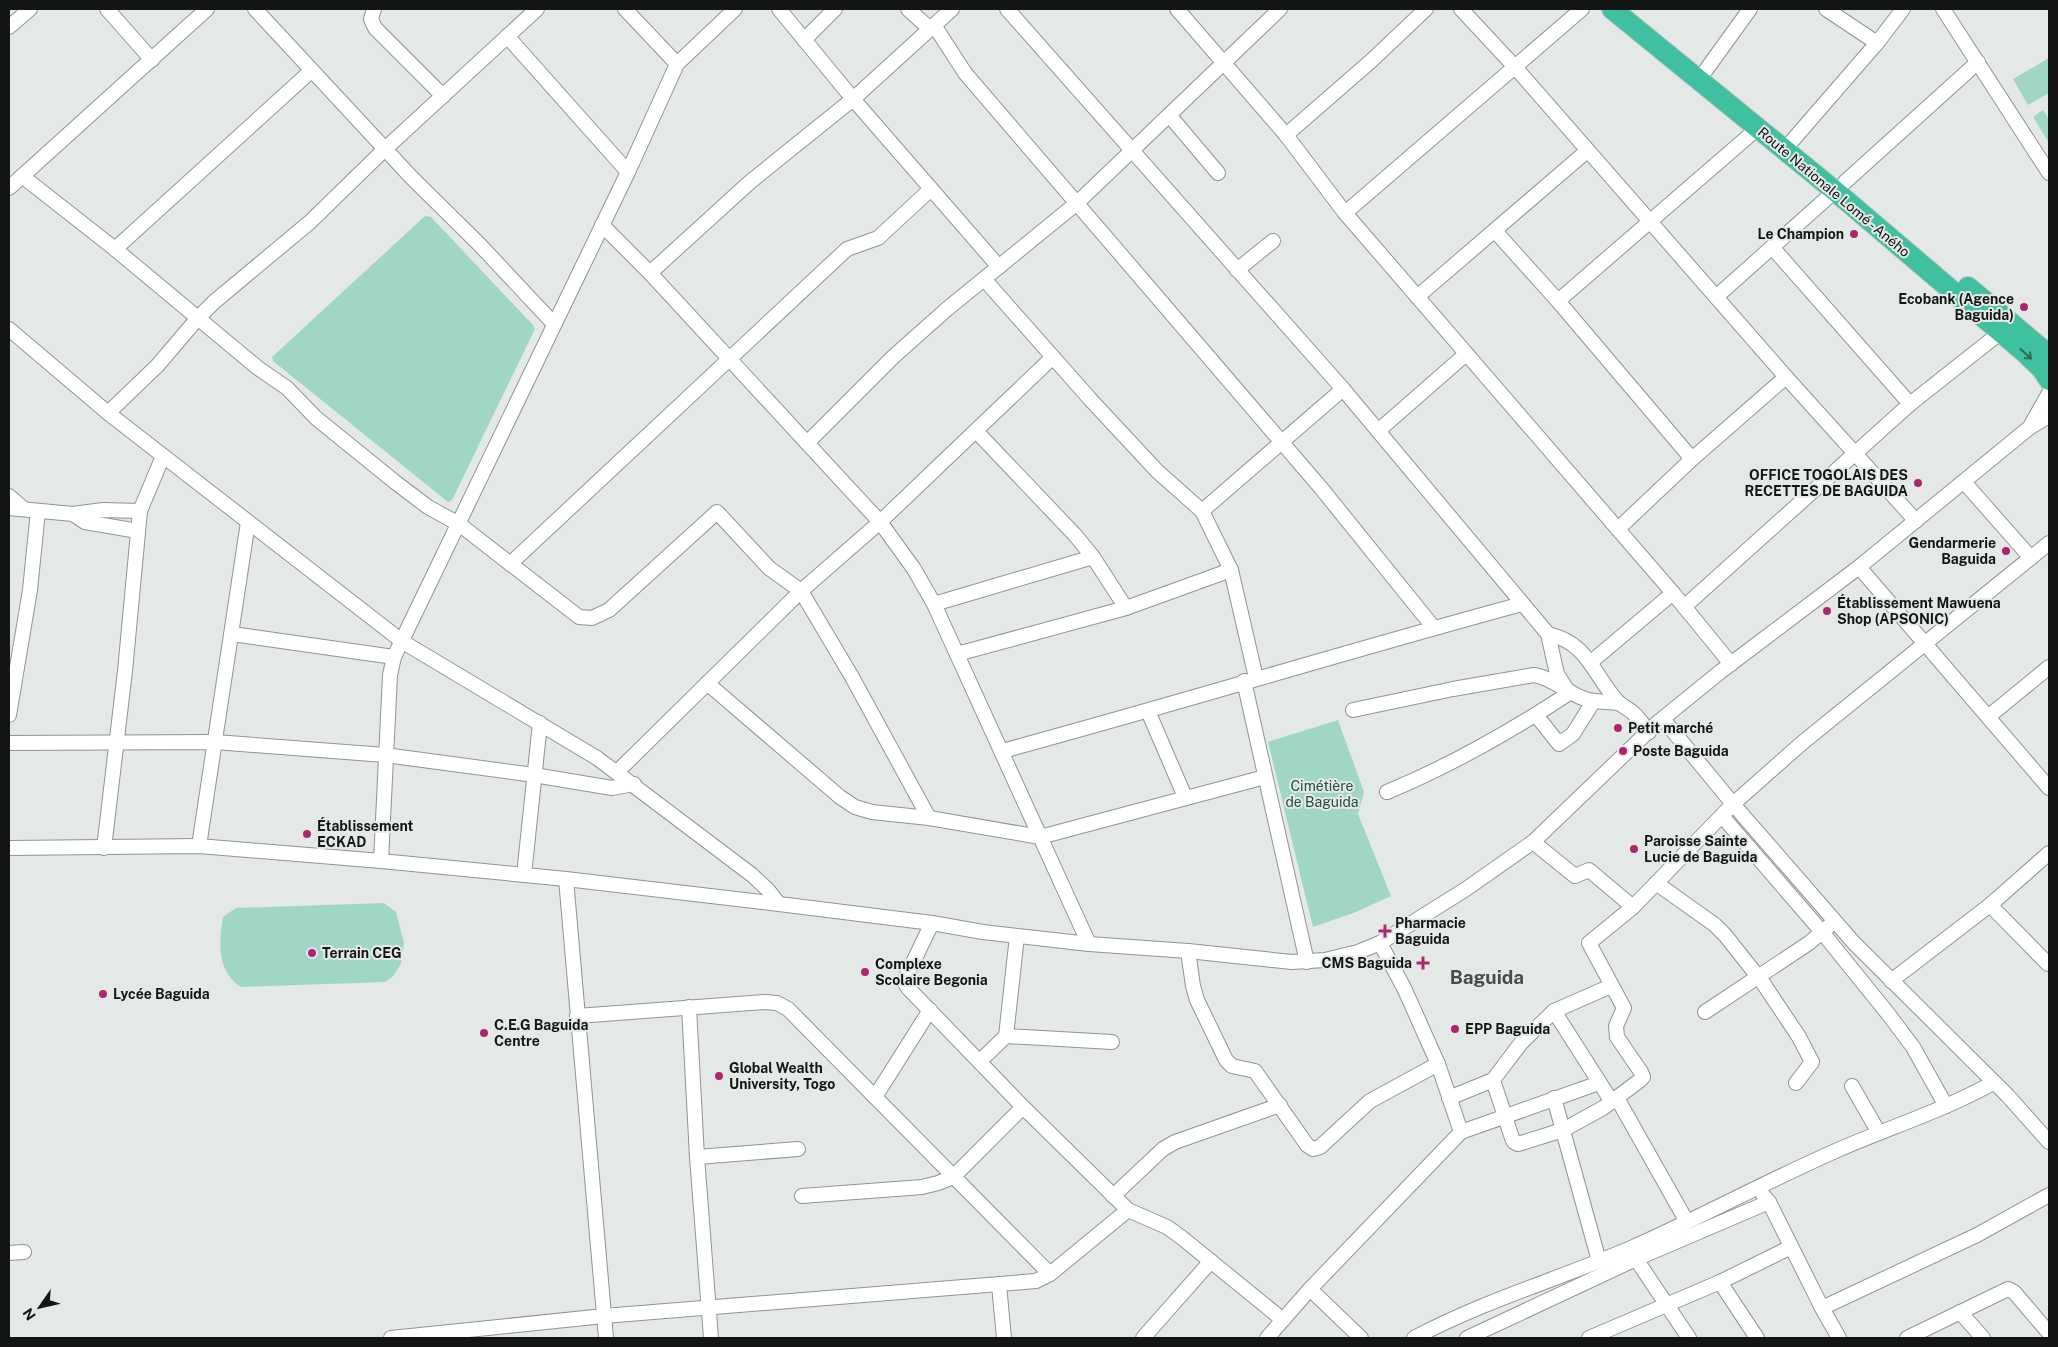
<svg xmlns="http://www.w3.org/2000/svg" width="2058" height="1347" viewBox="0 0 2058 1347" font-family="'Public Sans',sans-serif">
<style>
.green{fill:#a0d6c5}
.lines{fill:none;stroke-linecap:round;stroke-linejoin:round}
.minor-casing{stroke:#909493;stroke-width:16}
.highway-casing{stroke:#c2c2c2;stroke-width:22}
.minor{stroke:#fff;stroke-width:14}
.highway{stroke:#3ec0a1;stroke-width:20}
.oneway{stroke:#296b5b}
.poi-dot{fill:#ac266d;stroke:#e4e9e8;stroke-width:2}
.labels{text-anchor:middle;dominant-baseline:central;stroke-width:4;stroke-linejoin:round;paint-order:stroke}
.street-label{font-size:14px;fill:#141615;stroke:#e4e9e8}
.poi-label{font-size:14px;font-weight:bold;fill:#141615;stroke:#e4e9e8;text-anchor:start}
.park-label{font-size:14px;fill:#234d41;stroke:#e4e9e8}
.district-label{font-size:19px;font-weight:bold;fill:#474b4a;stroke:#e4e9e8}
</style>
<rect width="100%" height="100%" fill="#e4e9e8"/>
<g class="green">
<polygon points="2049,58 2049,93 2028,105 2013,79"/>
<polygon points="2043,110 2049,119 2049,143 2033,117"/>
<polygon points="425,216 431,217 533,325 535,329 452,500 448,502 273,361 272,357"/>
<polygon points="1338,720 1364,792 1358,814 1391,896 1356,912 1313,927 1268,742"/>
<path d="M384,903L396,912L404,943L401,964L393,976L385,982L241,987C216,971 219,942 223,917L236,908Z"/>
</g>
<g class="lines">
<defs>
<g id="minor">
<polyline points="107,9 152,60"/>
<polyline points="255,9 412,178 480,245 554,324"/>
<polyline points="374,9 371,19 375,28 443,96"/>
<polyline points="625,9 677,64"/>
<polyline points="779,9 853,99 999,267"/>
<polyline points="908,9 930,29"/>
<polyline points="1007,9 1343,389 1548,634 1557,674 1566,688"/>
<polyline points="1177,9 1286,135 1345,213 1673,593 1731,664"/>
<polyline points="1461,9 1515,67 1786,377 1916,521"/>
<polyline points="1826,9 1877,43"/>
<polyline points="1943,9 2049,173"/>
<polyline points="934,25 965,73 1321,488 1434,628"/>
<polyline points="9,27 30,9"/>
<polyline points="507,36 628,172"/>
<polyline points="804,40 835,9"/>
<polyline points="1706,70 1750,9"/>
<polyline points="1169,115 1218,173"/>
<polyline points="1286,135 1371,61 1426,9"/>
<polyline points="1792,141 1877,43 1903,9"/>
<polyline points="22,176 115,249 258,368 287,388 316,418 395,482 428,507 459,524 579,617 592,618 609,610 717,512 769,568 801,591 852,677 929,818"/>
<polyline points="1845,182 1978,62"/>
<polyline points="9,188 207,9"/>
<polyline points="1345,213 1582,9"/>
<polyline points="602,225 650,273 880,522 914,569 934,604 1089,944"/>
<polyline points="1495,231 1558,301 1692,459"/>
<polyline points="1772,247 1910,404"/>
<polyline points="115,249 311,71"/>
<polyline points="1237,270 1273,241"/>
<polyline points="650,273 750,182 853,99 952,9"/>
<polyline points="984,279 1090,399 1157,471 1202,511 1231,570 1256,678"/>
<polyline points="1417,297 1587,151"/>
<polyline points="1716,297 1835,191"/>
<polyline points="1558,301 1758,128"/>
<polyline points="9,329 108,413 403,642 597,758 752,875 768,890 779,904"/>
<polyline points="108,413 157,366 198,318 214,302 310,222 385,149 537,9"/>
<polyline points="2031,425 2049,393"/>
<polyline points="976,431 1075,535 1093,557 1126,608"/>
<polyline points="1378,431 1466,354"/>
<polyline points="807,443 893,357 947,309 1077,203 1280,9"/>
<polyline points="1964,482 2031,558"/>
<polyline points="9,496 24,509"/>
<polyline points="9,508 73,514 103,510 140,511"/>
<polyline points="1202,511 1343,389"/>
<polyline points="73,514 85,522 138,531"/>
<polyline points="1618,529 1692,459 1786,377"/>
<polyline points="510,564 847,249 878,238 931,189"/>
<polyline points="1859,567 2049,788"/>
<polyline points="934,604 1093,557"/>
<polyline points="1684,607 1910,404 2001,332"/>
<polyline points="232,634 394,657"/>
<path d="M1548,634C1589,643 1593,675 1618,702C1623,707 1630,709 1634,714C1640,719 1644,726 1649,732"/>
<polyline points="957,654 1126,608 1231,570"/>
<polyline points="1591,662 1673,593"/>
<polyline points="1244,681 1307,962"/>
<polyline points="707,683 840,797 855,807 872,812 929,818 1040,837 1265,777"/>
<path d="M1353,710L1453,689L1534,675C1552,678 1564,690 1580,697C1592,703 1606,701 1619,703"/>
<polyline points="1148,711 1185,797"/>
<polyline points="9,715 30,590 38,511"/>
<polyline points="1536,715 1559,744 1573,734 1593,702"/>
<polyline points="1988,717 2049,667"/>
<polyline points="1663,719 1733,804 1854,943 2008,1096 2049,1142"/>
<polyline points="9,743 215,742 385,755 534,775 612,788 634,784"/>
<path d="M1002,751C1176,704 1348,651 1522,604"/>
<polyline points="617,772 801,591 880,522 1053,357"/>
<path d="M1387,792C1452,765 1513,730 1571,692"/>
<polyline points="1722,816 1822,932 1889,1015 1913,1047 1946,1106"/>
<polyline points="1533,842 1575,876 1589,870 1633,907"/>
<polyline points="199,846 248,522"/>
<polyline points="9,848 199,846 381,861 566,879 779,904 932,923 983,932 1089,944 1188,951 1292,962 1325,960 1358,952 1380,943 1466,889 1533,842 1656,724 1720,672 1859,567 2029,428 2049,416"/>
<polyline points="104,848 125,671 140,511 163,456"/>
<polyline points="381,861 390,675 394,657 628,172 677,64 735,9"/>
<polyline points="524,875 540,723"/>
<polyline points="566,879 606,1338"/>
<polyline points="1656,883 1715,925 1725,935 1763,983 1799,1037 1812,1062 1796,1083"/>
<polyline points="1990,905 2048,964"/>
<polyline points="932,923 907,975 905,983 909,989 1023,1107 1128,1210 1167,1227 1181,1237 1283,1320"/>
<polyline points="1380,943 1405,990 1438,1064 1461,1132"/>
<polyline points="1188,951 1193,986 1197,1000 1226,1060 1232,1066 1255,1071 1307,1145 1313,1149 1320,1147 1370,1101 1438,1064"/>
<polyline points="1891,981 1990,905 2049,853"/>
<polyline points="689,1007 697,1157 711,1338"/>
<polyline points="1554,1011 1612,1102"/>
<polyline points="1705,1012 1809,943 1829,926"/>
<polyline points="577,1016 765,1002 777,1003 788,1009 1050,1274"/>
<polyline points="1006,1036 1017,936"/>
<polyline points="980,1061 1006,1036 1112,1042"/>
<polyline points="1493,1080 1512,1138 1514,1142 1518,1144 1563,1130 1603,1108 1639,1081 1643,1077 1641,1072 1617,1037 1616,1026 1624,1008 1589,943 1633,907 1733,804 1802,743 2049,543"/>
<polyline points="1852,1086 1879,1133"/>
<polyline points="875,1097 930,1010"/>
<polyline points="1449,1098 1493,1080 1521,1043 1554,1011 1611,986"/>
<polyline points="1554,1098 1599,1261"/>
<polyline points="1617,1098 1687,1222"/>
<polyline points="697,1157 798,1149"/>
<polyline points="1763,1195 1769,1202 1822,1308 1839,1338"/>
<polyline points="802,1196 922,1187 938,1183 953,1177 1023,1107"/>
<polyline points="1113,1196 1163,1149 1175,1142 1280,1105"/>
<polyline points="9,1253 24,1252"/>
<polyline points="1640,1265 1689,1338"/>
<polyline points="1720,1282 1757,1338"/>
<polyline points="999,1285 1004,1338"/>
<polyline points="1310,1289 1361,1338"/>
<polyline points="1822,1308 1977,1235 2049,1195"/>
<polyline points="1960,1312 1983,1338"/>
<polyline points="391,1338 604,1316 1036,1281 1050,1274 1128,1210"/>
<polyline points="1143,1338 1211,1261"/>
<polyline points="1267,1338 1310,1289 1461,1132 1599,1083"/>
<path d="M1414,1338C1483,1301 1559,1279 1631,1248C1701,1217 1769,1180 1840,1149C1891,1127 1944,1110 1993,1083"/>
<polyline points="1467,1338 1638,1258 1769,1202"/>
<polyline points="1589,1338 1720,1282 1785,1250"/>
<polyline points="1907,1338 2008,1289 2014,1292 2049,1333"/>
</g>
<g id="highway">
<polyline points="1612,9 1835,191 2024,352 2042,369 2049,380"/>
<polyline points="1968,287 2049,355"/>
</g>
</defs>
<use href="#minor" class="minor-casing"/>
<use href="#highway" class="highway-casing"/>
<use href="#minor" class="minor"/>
<use href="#highway" class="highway"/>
</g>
<defs><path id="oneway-shaft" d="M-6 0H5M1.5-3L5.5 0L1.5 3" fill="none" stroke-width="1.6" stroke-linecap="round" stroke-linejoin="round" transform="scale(1.25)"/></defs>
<use class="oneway" href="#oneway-shaft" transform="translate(2026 354) rotate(42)"/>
<g class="poi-dot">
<circle cx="1854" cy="234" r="5"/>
<circle cx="2024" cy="307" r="5"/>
<circle cx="1918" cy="483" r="5"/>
<circle cx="2006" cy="551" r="5"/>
<circle cx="1827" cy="611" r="5"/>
<circle cx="1618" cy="728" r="5"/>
<circle cx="1623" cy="751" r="5"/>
<circle cx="307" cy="834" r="5"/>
<circle cx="1634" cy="849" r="5"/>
<path d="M1382.5 923.5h5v5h5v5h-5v5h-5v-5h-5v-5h5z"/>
<circle cx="312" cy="953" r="5"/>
<path d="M1420.5 955.5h5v5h5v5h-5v5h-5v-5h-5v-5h5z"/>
<circle cx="865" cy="972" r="5"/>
<circle cx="103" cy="994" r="5"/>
<circle cx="1455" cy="1029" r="5"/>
<circle cx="484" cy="1033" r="5"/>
<circle cx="719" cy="1076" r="5"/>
</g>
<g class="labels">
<g class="street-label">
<text transform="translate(1834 192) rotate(40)">Route Nationale Lomé - Aného</text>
</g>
<g class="poi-label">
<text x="1844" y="234" text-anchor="end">Le Champion</text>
<text x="2014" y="299" text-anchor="end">Ecobank (Agence<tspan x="2014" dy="16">Baguida)</tspan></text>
<text x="1908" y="475" text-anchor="end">OFFICE TOGOLAIS DES<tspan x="1908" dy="16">RECETTES DE BAGUIDA</tspan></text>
<text x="1996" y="543" text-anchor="end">Gendarmerie<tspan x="1996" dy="16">Baguida</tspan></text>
<text x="1837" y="603">Établissement Mawuena<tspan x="1837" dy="16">Shop (APSONIC)</tspan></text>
<text x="1628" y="728">Petit marché</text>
<text x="1633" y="751">Poste Baguida</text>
<text x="317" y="826">Établissement<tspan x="317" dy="16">ECKAD</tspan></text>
<text x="1644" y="841">Paroisse Sainte<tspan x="1644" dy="16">Lucie de Baguida</tspan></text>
<text x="1395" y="923">Pharmacie<tspan x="1395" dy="16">Baguida</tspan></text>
<text x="322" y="953">Terrain CEG</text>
<text x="1412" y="963" text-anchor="end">CMS Baguida</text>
<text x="875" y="964">Complexe<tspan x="875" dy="16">Scolaire Begonia</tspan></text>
<text x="113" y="994">Lycée Baguida</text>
<text x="494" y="1025">C.E.G Baguida<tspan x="494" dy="16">Centre</tspan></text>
<text x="1465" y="1029">EPP Baguida</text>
<text x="729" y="1068">Global Wealth<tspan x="729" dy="16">University, Togo</tspan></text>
</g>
<g class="park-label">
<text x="1322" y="786">Cimétière<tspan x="1322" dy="16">de Baguida</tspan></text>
</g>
<g class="district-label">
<text x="1487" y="977">Baguida</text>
</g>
</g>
<rect width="2058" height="1347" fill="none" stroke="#141615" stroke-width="20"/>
<g transform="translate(40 1307) rotate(236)" stroke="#e4e9e8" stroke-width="4" paint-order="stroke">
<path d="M0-4L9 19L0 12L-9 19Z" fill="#141615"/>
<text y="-8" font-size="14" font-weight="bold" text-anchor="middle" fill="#141615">N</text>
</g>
</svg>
